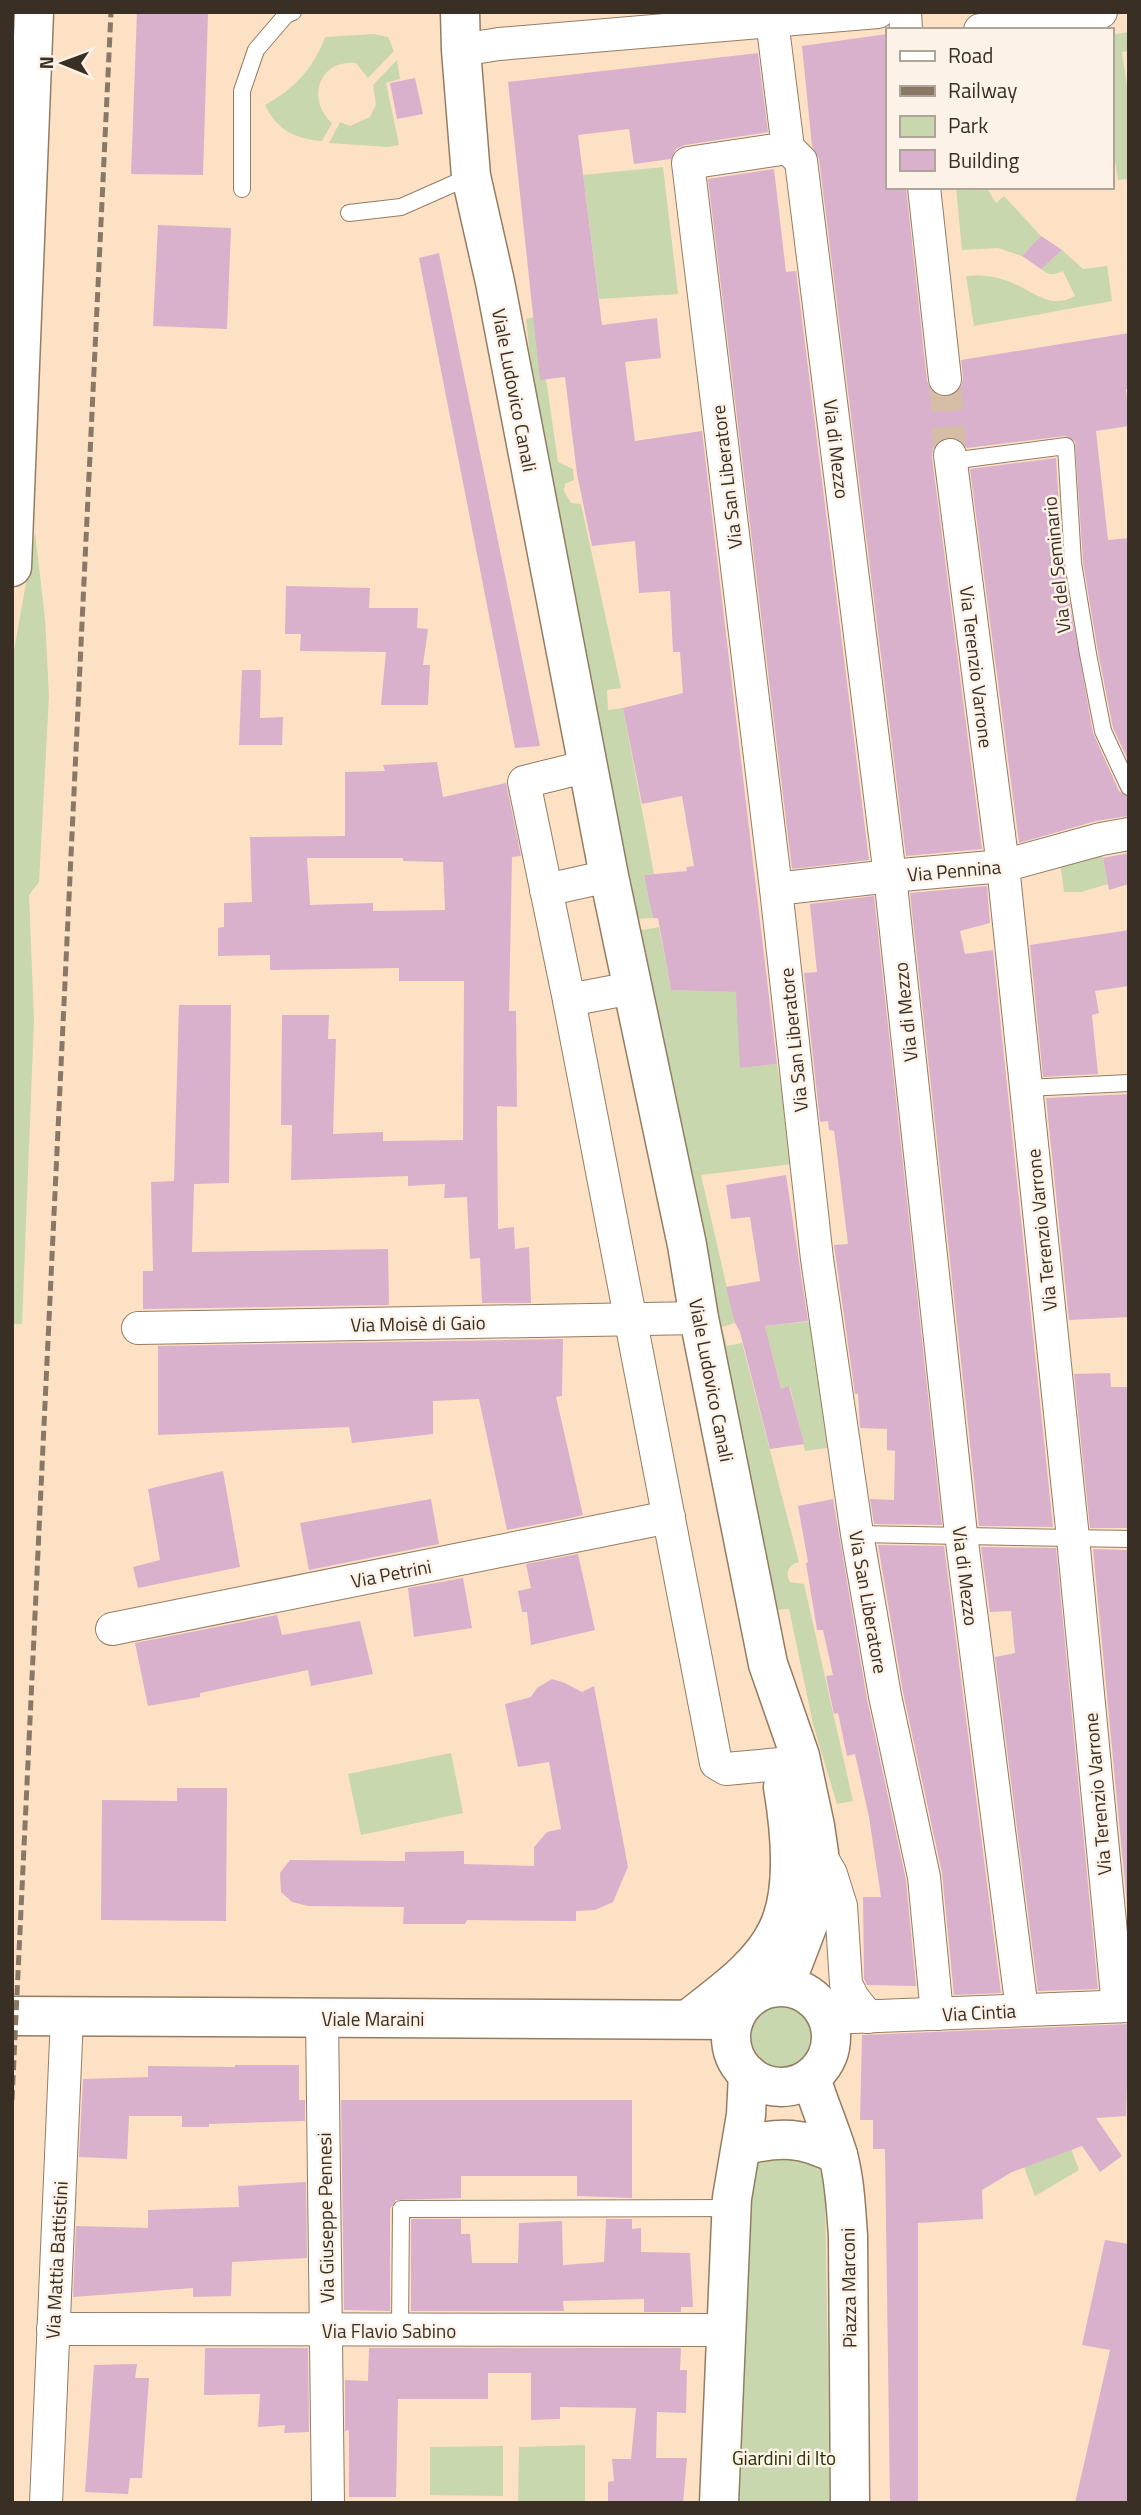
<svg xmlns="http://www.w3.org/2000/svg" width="1141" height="2515" viewBox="0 0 1141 2515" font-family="'Titillium Web',sans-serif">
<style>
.green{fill:#c8d7ad}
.building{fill:#d9b1cd;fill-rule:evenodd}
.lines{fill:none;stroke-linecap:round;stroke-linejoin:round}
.street-tunnel{stroke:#d6bda5;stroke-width:32;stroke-dasharray:32 16;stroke-linecap:butt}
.lane-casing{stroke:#947c63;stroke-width:18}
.street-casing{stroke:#947c63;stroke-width:34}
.secondary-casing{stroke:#947c63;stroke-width:41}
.lane{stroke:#fff;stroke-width:16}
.street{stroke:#fff;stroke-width:32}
.secondary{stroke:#fff;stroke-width:38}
.rail{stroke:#8a7866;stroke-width:5;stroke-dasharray:10 5;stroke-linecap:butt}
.labels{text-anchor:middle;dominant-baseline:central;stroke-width:5;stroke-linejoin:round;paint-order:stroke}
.street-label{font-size:19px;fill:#392f24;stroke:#fdf2e7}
.park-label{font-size:19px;fill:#232f00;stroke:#fdf2e7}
</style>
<rect width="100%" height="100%" fill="#fde1c5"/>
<g class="green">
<polygon points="1129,32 1129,51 1122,52 1129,99 1129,179 1118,180 1111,134 1111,35"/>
<path d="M374,34L388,37L394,51L368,78L356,63C319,59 306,99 332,123L322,141C295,139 277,130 265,105C293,90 314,68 325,37Z"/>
<polygon points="397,60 400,79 386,83 399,145 388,147 329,143 340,122 350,126 370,117 376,105 373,85"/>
<polygon points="663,167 678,294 599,299 583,175"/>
<polygon points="956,187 986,187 996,203 1004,196 1041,236 1022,256 998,248 962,250"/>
<path d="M1062,250L1083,269L1107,266L1112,301L974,326L966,276C983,274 1001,277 1017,285C1037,294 1051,309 1075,296L1063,271C1054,275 1049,276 1041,269Z"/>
<polygon points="534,317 546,379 558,462 573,469 574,480 565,484 564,491 571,503 581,504 621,688 607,690 608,710 623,708 654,874 644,875 653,918 636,919 535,403 526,319"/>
<polygon points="35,532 45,619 49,696 39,882 29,895 34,1020 22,1324 12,1324 12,662"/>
<polygon points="1101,849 1108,884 1081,892 1064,892 1060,862"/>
<path d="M659,927L671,990L750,992L740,1068L777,1064L793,1164L701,1175L735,1323L722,1327L727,1346L742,1343L799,1562C788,1565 785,1573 790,1582L804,1584L853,1801L837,1804L813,1724L789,1609L774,1610L637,931Z"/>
<polygon points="813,1321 827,1448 805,1451 790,1387 781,1389 765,1326"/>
<polygon points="451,1753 463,1813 361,1835 348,1774"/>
<circle cx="782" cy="2037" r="32"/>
<polygon points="1061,2122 1079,2170 1035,2196 1024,2167"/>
<polygon points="770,2154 820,2165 825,2190 830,2503 736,2503 750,2178 757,2164"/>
<polygon points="585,2445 585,2503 518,2503 519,2447"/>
<polygon points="503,2446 503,2496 430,2495 430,2447"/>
</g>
<g class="building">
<polygon points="137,12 208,12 203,175 131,174"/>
<polygon points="887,34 887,187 906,187 927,381 931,390 937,395 946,397 956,393 961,387 963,378 961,360 1129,333 1129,389 1126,389 1129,426 1096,431 1108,540 1129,538 1129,762 1113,728 1098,652 1083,562 1075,441 1065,436 967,448 956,438 948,437 939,440 933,447 932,457 982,849 906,856 819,159 812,146 802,46"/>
<polygon points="758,53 768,132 685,145 676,149 671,159 634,164 629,129 578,135 602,325 657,318 661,358 625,362 635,441 702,431 777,1064 740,1068 736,992 671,990 658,918 653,918 644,875 687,871 686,867 694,866 682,796 642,804 623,708 683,693 680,652 673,652 670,591 639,593 635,541 592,546 577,474 565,377 540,380 508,82"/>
<polygon points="415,78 423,114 397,119 390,83"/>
<polygon points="774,169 786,272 796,271 869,860 792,869 708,179"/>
<polygon points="158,225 231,228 227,329 153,326"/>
<polygon points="1041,236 1062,250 1041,269 1022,256"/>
<polygon points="439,253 540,746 515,748 419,258"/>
<polygon points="1056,458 1063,565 1093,733 1119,791 1129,797 1129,816 1096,821 1019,843 970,469"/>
<polygon points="286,586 370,588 369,608 418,608 417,628 428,629 423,665 430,665 428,705 381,705 386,652 300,651 301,634 285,634"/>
<polygon points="242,670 261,670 260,718 283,717 282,745 239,745"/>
<path d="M437,762L443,797L506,783L521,856L512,857L509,1011H516L517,1107L497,1106L498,1229L514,1227L515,1249L529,1247L531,1303H482L480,1258L470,1259L467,1197L444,1198L445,1184L408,1186V1176L291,1180L292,1125H281L282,1015H329L328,1039H336L333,1134L383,1132V1141L463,1140L464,981H399V968L270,970V955L218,956V928L224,927V903L252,902L250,837L345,836V772L385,771L383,765ZM307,858H403V861L443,862L445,910L373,911V903L310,905Z"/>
<polygon points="1129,853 1129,884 1109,890 1103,858"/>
<polygon points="987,886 990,923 960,931 965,954 993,950 1053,1527 979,1526 910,893"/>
<polygon points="874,896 942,1525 874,1524 870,1499 894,1500 895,1451 887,1450 887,1429 860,1428 858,1394 855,1394 834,1245 848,1244 836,1145 834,1131 829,1130 828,1121 820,1122 804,973 817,972 810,904"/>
<polygon points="1129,930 1129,986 1095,991 1099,1013 1092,1015 1098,1074 1043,1077 1030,945"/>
<polygon points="179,1005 231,1005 229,1183 194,1184 192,1252 388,1249 389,1305 143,1309 143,1271 153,1271 151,1182 174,1181"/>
<polygon points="1129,1094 1129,1317 1069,1320 1046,1098"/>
<polygon points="786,1175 808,1321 765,1326 781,1389 789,1386 804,1444 770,1449 740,1332 735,1323 726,1287 760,1281 750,1217 731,1219 726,1185"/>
<polygon points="563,1339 562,1396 556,1397 583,1515 571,1518 507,1530 479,1399 433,1401 433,1434 352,1443 349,1427 158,1435 158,1346"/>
<polygon points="1110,1373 1111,1387 1129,1387 1129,1528 1090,1528 1074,1374"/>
<polygon points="223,1471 240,1567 138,1588 133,1567 160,1560 148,1489"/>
<polygon points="431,1499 439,1544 309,1570 300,1523"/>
<polygon points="833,1499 867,1699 906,1880 916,1986 867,1985 864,1979 863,1897 881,1897 869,1817 855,1754 847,1756 838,1713 834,1714 826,1676 833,1675 823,1630 817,1630 806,1563 808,1562 798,1506"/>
<polygon points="878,1545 944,1546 1001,1993 954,1995 942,1873 903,1692"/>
<polygon points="981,1547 1056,1548 1098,1989 1038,1991 995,1657 1015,1653 1011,1611 990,1612"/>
<polygon points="1093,1549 1129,1550 1129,1926"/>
<polygon points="578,1554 595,1630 531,1645 527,1612 522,1612 518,1591 531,1588 526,1564"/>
<polygon points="463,1578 472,1628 414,1637 408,1588"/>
<polygon points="277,1615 282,1635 360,1621 373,1674 311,1686 308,1670 200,1693 200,1697 148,1706 135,1643"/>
<polygon points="552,1679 565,1683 582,1692 594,1686 628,1867 613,1902 595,1910 576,1911 576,1921 467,1920 465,1924 403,1924 404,1907 308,1906 292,1902 281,1892 280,1873 290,1860 405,1861 405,1852 464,1851 464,1864 534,1866 534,1847 547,1832 561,1829 549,1762 518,1767 505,1704 531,1697 537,1688"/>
<polygon points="177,1788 227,1788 226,1921 101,1920 102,1800 177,1801"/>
<polygon points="1129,2024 1126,2116 1096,2118 1122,2156 1100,2172 1082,2146 1012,2172 982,2190 983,2219 918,2223 918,2503 890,2503 885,2149 873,2149 873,2120 860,2120 862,2035"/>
<polygon points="235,2065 299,2065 299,2100 305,2100 305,2121 209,2124 209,2127 182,2127 182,2116 129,2116 127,2159 79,2157 83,2079 148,2077 148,2066 235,2067"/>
<polygon points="341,2100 632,2100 632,2198 577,2196 577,2176 461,2176 461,2198 396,2200 390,2209 390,2311 344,2310"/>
<polygon points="306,2182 307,2258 232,2262 231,2296 193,2297 193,2288 73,2297 76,2226 148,2228 148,2210 239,2207 238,2186"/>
<polygon points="411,2219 461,2219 461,2234 470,2234 472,2263 518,2263 519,2223 562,2221 563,2265 604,2262 606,2219 632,2219 632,2229 641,2228 641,2252 690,2253 693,2307 681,2307 681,2312 644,2312 644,2299 563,2301 564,2311 411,2311"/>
<polygon points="1105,2240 1129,2244 1129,2503 1075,2503 1110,2350 1082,2345"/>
<polygon points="205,2348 308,2348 309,2432 284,2433 285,2425 258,2427 260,2394 204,2395"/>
<polygon points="369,2348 681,2348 680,2370 687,2370 686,2413 657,2412 656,2458 687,2458 683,2503 608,2502 608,2482 614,2481 612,2459 631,2459 636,2408 560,2407 560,2419 531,2420 531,2373 488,2373 488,2399 398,2399 396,2497 349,2497 349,2430 345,2431 345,2380 368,2381"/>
<polygon points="137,2364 135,2378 149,2378 142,2478 130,2478 128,2494 85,2492 94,2365"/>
</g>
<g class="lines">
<polyline class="street-tunnel" points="945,379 950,455"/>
<defs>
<g id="lane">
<polyline points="242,189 242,91 256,50 286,15 293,12"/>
<polyline points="349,213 401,207 471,176"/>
<polyline points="951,461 1066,446 1073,563 1088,654 1103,731 1129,787"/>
<polyline points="1026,1088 1129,1083"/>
<polyline points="857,1534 1129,1539"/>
<polyline points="400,2330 401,2209 732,2208"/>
</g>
<g id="street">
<polyline points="905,12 906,30"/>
<polyline points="772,20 788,148 801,161 890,876 961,1534 1022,2010"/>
<polyline points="980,30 1101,12"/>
<polyline points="461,50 499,44 878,12"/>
<polyline points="788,148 688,163 776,889 817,1259 857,1534 885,1696 924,1877 937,2014"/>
<polyline points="924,187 945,379"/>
<polyline points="950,455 1003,866 1073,1538 1118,2006"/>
<polyline points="588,766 524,782 569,1000 716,1763 726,1769 780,1764"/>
<polyline points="776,889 890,876 1003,866 1101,839 1129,834"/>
<polyline points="546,890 609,876"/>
<polyline points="569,1000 632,988"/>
<polyline points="138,1328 699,1318"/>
<polyline points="112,1629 669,1517"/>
<polyline points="819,1853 831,1874 841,1906 846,1984 853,1998 868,2017"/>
<polyline points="322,2018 328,2503"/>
<polyline points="828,2018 1129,2006"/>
<polyline points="53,2329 726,2330"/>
<polyline points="46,2503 67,2017"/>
</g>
<g id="secondary">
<polyline points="460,12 461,50 471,176 495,282 609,876 687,1245 699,1318 768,1664 800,1756 815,1826 819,1853 816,1882 809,1922 791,1969 779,1986"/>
<polyline points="12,567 34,12"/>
<circle cx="781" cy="2037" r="50"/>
<polyline points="12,2016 734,2020"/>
<path d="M690,2018C721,1993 759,1968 777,1931C797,1891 790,1829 783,1787"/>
<path d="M811,2078C819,2104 830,2129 838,2155C845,2181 846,2209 848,2236L850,2503"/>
<path d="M742,2146C780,2136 803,2137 838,2155"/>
<polyline points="719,2503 732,2198 746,2115 748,2074"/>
</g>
</defs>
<use href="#lane" class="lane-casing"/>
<use href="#street" class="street-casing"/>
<use href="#secondary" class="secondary-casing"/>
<use href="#lane" class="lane"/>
<use href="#street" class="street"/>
<use href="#secondary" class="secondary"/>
<polyline class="rail" points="12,2100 111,12"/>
</g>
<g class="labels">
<g class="street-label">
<text transform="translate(515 390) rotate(79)">Viale Ludovico Canali</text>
<text transform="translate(837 449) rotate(83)">Via di Mezzo</text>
<text transform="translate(726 477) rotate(-97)">Via San Liberatore</text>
<text transform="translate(1056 565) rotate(-96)">Via del Seminario</text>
<text transform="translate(977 667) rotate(83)">Via Terenzio Varrone</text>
<text transform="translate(954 870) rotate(-5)">Via Pennina</text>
<text transform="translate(905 1012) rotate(-96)">Via di Mezzo</text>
<text transform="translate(793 1040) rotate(-96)">Via San Liberatore</text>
<text transform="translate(1041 1230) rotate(-96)">Via Terenzio Varrone</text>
<text transform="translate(418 1323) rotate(-1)">Via Moisè di Gaio</text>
<text transform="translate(712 1380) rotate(79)">Viale Ludovico Canali</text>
<text transform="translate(391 1573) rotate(-11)">Via Petrini</text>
<text transform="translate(966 1576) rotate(83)">Via di Mezzo</text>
<text transform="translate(869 1602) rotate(80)">Via San Liberatore</text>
<text transform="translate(1097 1794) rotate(-95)">Via Terenzio Varrone</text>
<text transform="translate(979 2012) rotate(-3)">Via Cintia</text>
<text x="373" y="2018">Viale Maraini</text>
<text transform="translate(325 2218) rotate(-91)">Via Giuseppe Pennesi</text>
<text transform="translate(56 2260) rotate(-87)">Via Mattia Battistini</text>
<text transform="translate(848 2288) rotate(-91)">Piazza Marconi</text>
<text x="389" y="2330">Via Flavio Sabino</text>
</g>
<g class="park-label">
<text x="784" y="2457">Giardini di Ito</text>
</g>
</g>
<rect width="1141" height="2515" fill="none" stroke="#392f24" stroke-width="28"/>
<rect x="886" y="28" width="228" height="161" fill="#fdf2e7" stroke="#afa499" stroke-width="2"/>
<rect x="900" y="51" width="35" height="10" fill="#ffffff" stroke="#afa499" stroke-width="2"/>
<text x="948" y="63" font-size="21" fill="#392f24">Road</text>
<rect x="900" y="86" width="35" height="10" fill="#8a7866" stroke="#afa499" stroke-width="2"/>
<text x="948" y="98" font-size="21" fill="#392f24">Railway</text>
<rect x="900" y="116" width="35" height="21" fill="#c8d7ad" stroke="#afa499" stroke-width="2"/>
<text x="948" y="133" font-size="21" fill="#392f24">Park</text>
<rect x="900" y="150" width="35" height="21" fill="#d9b1cd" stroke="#afa499" stroke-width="2"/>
<text x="948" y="168" font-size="21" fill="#392f24">Building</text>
<g transform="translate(63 63) rotate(271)" stroke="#fdf2e7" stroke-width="5" paint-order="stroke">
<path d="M0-5L12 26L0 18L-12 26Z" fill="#392f24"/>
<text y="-10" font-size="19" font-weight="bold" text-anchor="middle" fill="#392f24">N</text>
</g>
</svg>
